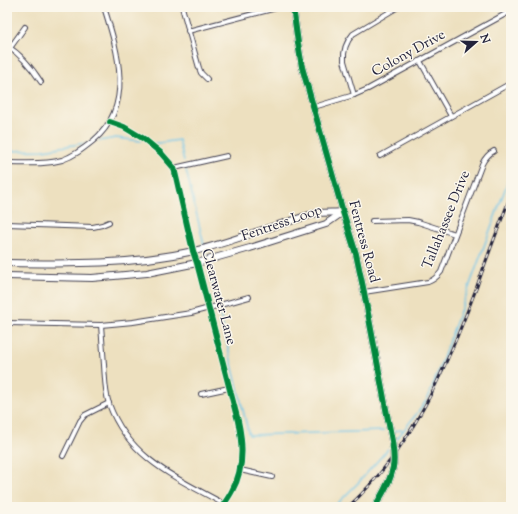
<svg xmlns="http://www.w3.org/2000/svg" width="518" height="514" viewBox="0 0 518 514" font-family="'Sorts Mill Goudy',serif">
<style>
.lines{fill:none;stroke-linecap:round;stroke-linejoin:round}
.stream{stroke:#6bc4e8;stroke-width:1.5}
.street-casing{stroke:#403e4f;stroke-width:6}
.secondary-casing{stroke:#403e4f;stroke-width:8}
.street{stroke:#fff;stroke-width:4}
.secondary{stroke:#fff;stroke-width:6}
.rail-casing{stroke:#22223b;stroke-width:3}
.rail{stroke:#fbf7ec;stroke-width:1.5;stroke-dasharray:4.5;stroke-linecap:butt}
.cycleway-casing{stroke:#fbf7ec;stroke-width:8}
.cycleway{stroke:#00873e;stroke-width:6}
.labels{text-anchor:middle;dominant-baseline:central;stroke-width:3;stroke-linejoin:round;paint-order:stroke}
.street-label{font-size:14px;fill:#22223b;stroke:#fbf7ec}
</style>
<rect width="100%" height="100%" fill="#fbf7ec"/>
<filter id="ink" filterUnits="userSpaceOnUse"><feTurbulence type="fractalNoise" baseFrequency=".025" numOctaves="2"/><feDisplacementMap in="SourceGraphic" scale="8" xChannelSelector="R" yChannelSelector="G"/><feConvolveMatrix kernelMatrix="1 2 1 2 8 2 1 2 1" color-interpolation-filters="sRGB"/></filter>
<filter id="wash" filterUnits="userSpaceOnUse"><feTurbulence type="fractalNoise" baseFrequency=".012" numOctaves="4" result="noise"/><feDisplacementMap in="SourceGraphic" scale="16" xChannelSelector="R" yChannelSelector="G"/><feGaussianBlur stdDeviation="0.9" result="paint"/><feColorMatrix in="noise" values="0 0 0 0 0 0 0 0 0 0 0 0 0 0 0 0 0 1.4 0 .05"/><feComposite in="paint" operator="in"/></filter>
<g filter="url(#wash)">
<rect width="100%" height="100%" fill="#ede0bf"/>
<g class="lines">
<g class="stream">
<polyline points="99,141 116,138 141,141"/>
<polyline points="155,143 159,143 179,140 184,161"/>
<polyline points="7,151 43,150 85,143"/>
<polyline points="186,170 204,245"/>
<polyline points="205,251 206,257"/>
<polyline points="208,263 217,302"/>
<polyline points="219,310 249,435 384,431"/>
<polyline points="394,431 402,430"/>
<polyline points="395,441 422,407 429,396 511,173"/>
<polyline points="334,507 359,482 388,449"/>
</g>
</g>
</g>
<g filter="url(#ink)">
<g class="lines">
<defs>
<g id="street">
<polyline points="182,7 199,68 201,73 207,79"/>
<polyline points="188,31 280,7"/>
<path d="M7,46C22,55 32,68 41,82"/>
<polyline points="10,48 25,27"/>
<polyline points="420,61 451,116"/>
<path d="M354,95L344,61C343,50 346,42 353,34L398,7"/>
<polyline points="314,107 354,95 368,89 511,11"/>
<path d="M110,122L124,127L144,139L161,153L174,168L193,251L197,263L238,421C243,444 244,470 232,491C229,497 225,502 222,507"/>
<polyline points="380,156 511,83"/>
<path d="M7,163C25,163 44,165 62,160C74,156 83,149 93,141C135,106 118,52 104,7"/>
<polyline points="174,168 227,156"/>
<polyline points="372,221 408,220 418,222 455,234"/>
<polyline points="7,224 93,227 102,225 109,222"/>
<path d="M364,292L428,282C434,280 437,277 441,272L482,164C485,158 488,154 494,151"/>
<polyline points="7,323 101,325 133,322 191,313 249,297"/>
<path d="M101,325C102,338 103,352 104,365C105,378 105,392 109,404C129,459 177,478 224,504"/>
<polyline points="201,394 229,388"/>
<polyline points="63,456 80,421 85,415 109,403"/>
<polyline points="240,470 272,477"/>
</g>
<g id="secondary">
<path d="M293,7L298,43L302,67L343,212L356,254L364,292L392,441C393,450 395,458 393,467C391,481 382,494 375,507"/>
<path d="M7,263C71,264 131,265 194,251C225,244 254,232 284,223C295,220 307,215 319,213C327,212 335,213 343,212"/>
<polyline points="7,276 92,278 147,273 197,263 250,248 326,224 343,212"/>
</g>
</defs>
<use href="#street" class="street-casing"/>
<use href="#secondary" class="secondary-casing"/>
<use href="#street" class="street"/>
<use href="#secondary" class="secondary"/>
<defs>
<path id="rail" d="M348,507C412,449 446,368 476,289C487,257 499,226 511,195"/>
</defs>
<use href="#rail" class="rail-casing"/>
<use href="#rail" class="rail"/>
<defs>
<g id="cycleway">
<path d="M293,7L298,43L302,67L343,212L356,254L364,292L392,441C393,450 395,458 393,467C391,481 382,494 375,507"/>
<path d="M110,122L124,127L144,139L161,153L174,168L193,251L197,263L238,421C243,444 244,470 232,491C229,497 225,502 222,507"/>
</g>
</defs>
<use href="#cycleway" class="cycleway-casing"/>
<use href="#cycleway" class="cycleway"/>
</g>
</g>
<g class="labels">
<g class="street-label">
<text transform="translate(409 54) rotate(-29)">Colony Drive</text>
<text transform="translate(447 220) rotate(-68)">Tallahassee Drive</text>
<text transform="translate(282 224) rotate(-19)">Fentress Loop</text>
<text transform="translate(363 242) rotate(75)">Fentress Road</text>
<text transform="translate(218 297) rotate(75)">Clearwater Lane</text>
</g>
</g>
<rect width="518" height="514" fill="none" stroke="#fbf7ec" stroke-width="24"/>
<g transform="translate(476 42) rotate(70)" stroke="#fbf7ec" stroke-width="3" paint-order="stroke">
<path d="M0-3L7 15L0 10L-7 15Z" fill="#22223b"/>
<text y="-6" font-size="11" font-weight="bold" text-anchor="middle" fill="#22223b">N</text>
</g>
</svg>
